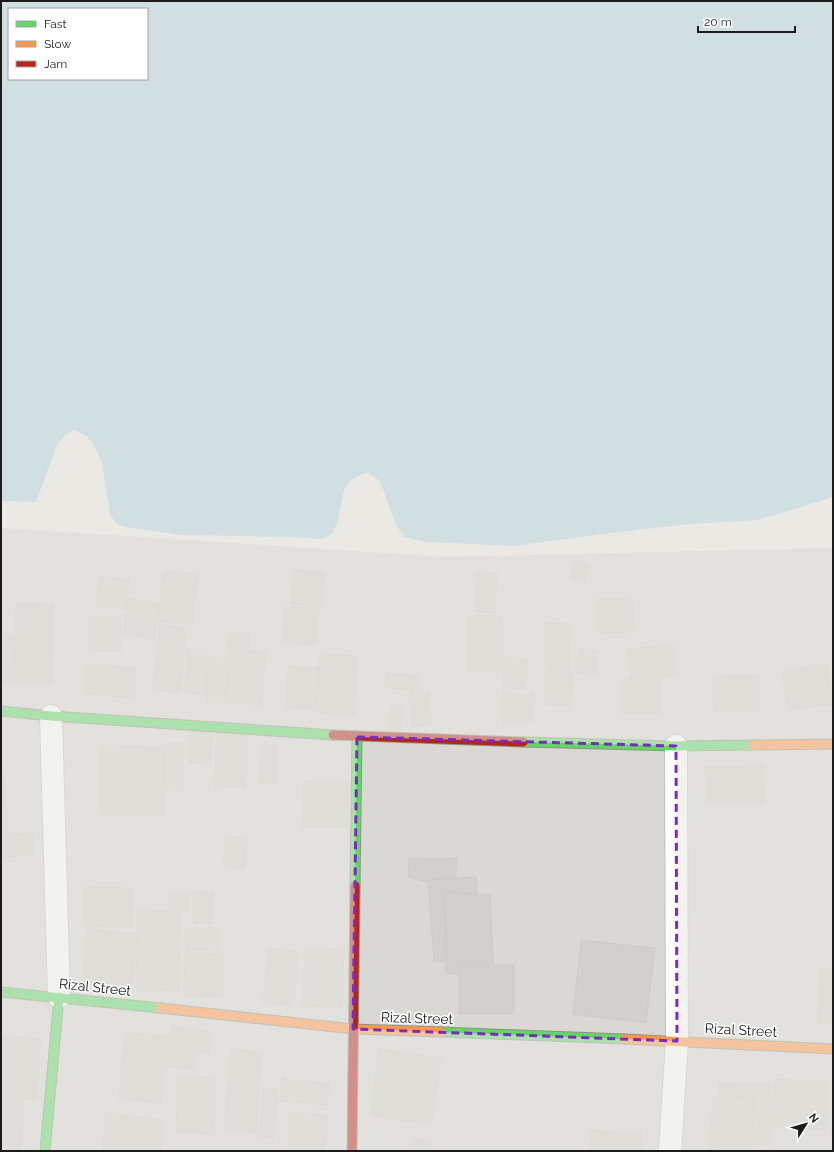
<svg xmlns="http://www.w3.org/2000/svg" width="834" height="1152" viewBox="0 0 834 1152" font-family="Raleway,sans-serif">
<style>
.residential{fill:#d9d8d5}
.water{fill:#b4d1e0;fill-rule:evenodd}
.building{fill:#d2d0cc;stroke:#cdcbc5}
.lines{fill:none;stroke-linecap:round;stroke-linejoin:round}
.street-casing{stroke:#c2c2c0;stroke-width:24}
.fast-casing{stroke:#8f947c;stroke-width:11}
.slow-casing{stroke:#8f947c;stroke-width:11}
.jam-casing{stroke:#8f947c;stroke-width:11}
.street{stroke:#fcfcfb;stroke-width:22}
.fast{stroke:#63d668;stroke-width:9}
.slow{stroke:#ff974d;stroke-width:9}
.jam{stroke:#b3261e;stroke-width:9}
.marked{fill:none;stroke:#7b2cbf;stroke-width:3;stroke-dasharray:8 5;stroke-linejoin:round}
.labels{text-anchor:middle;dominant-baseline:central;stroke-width:3;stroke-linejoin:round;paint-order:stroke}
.street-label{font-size:14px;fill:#1b1b1b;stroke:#fff}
</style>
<rect width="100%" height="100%" fill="#eae9e4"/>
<polygon class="residential" points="1,528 446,557 833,548 833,1151 1,1151"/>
<path class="water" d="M1,1H833V496L830,498L792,510L756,520L691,524L618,532L514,546L426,542L405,537L396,525L380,481L369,473L362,474L352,479L344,490L337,524L333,533L323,539L292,537L181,535L125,527L117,524L110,515L102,462L93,443L86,436L74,430L65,435L57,445L36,502L1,501ZM9,9H147V79H9Z"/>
<g class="building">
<polygon points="574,561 588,564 584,581 571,577"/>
<polygon points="293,570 324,572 323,606 291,604"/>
<polygon points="163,571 198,574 196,602 161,600"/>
<polygon points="477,572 497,573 495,613 475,611"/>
<polygon points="99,577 129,580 126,609 96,606"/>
<polygon points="128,598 159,603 154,639 123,634"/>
<polygon points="632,598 634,632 598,633 597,599"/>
<polygon points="160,601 194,604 193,624 159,621"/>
<polygon points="16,603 53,604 52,682 14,682"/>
<polygon points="284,607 318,608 316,645 283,643"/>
<polygon points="468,616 502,616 503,671 468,672"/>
<polygon points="89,617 120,617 121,651 90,651"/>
<polygon points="546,623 570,624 569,671 546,671"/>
<polygon points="160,625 186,628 180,693 153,690"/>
<polygon points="229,631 250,634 248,650 227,647"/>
<rect x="1" y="635" width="12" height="48"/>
<polygon points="673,645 676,675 631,680 627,649"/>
<polygon points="230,649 266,652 261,705 226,702"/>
<polygon points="579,649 598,651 596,675 577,673"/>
<polygon points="187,650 207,650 206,694 186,693"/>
<polygon points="319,654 357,656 355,715 318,713"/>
<polygon points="209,657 229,659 226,702 206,702"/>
<polygon points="505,657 527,659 525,689 503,687"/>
<polygon points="827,663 833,704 788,710 782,671"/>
<polygon points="86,664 136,668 134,698 84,694"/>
<polygon points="288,666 319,668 316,709 286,708"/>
<polygon points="546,671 574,673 571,706 544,704"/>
<polygon points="386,674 419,675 419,690 386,688"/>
<polygon points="758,675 760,711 714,712 713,676"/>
<rect x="621" y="679" width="39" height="34"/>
<polygon points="410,692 429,692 430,725 411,726"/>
<polygon points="502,694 534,694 533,722 502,722"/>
<polygon points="392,703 404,706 399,731 388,729"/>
<polygon points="190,728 212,729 211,764 189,763"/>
<polygon points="217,733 248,735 245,788 214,786"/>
<rect x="165" y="743" width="18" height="47"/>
<polygon points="261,744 278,745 276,784 259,783"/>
<polygon points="100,746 164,747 164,816 100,815"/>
<polygon points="763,766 764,802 707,803 706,767"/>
<polygon points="1,773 4,773 7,832 1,833"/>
<polygon points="304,781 348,782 348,827 303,827"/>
<polygon points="32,833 33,855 1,857 1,834"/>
<polygon points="225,836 247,838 245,869 223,867"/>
<polygon points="457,858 455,882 430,883 408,877 409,859"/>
<polygon points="476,877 482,958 434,962 428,880"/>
<polygon points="84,887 133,888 132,928 84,926"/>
<polygon points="213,891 213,923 194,923 193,892"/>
<polygon points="445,891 453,893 490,895 494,973 446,974"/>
<rect x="168" y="894" width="20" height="16"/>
<polygon points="138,910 180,911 179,991 136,990"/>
<polygon points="186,928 218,928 218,950 186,949"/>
<polygon points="87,929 137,934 132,986 83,981"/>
<polygon points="581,940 655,948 646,1023 573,1014"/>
<polygon points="269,948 298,951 293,1006 263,1003"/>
<polygon points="305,948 344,949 342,1008 303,1006"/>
<polygon points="185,952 223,954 222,997 184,996"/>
<rect x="459" y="965" width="55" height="49"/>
<polygon points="820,969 833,970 833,1024 818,1023"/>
<polygon points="171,1026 212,1032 209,1053 168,1047"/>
<polygon points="125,1032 167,1036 161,1103 119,1099"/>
<polygon points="1,1035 41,1039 36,1100 1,1097"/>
<polygon points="168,1049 196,1052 193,1070 166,1066"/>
<polygon points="231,1049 262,1052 256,1133 224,1130"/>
<polygon points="379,1049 441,1058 432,1124 371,1116"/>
<polygon points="178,1076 215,1077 214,1134 176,1132"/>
<polygon points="282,1079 329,1084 327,1105 280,1101"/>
<polygon points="775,1079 828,1082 826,1130 774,1127"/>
<polygon points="719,1083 772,1084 771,1145 718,1143"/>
<polygon points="263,1088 278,1089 274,1138 259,1137"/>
<polygon points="714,1098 755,1099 751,1151 727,1151 708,1149"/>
<polygon points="1,1099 24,1100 21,1151 1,1151"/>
<polygon points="106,1113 164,1120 161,1151 102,1151"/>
<polygon points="290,1113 327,1115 325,1151 288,1151"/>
<polygon points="591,1130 642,1134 641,1151 590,1151"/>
<polygon points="412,1138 432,1141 431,1151 409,1151"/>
</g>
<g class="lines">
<defs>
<g id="street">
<polyline points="51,716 59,997"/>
<polyline points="670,1151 677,1041 676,746"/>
</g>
<g id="fast">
<polyline points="1,711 51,716 333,735"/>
<polyline points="523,742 676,746 753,745"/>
<polyline points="355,886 357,737"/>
<polyline points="1,992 160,1008"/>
<polyline points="441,1032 624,1039"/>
<polyline points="45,1151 59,997"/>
</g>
<g id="slow">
<polyline points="753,745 833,744"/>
<polyline points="160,1008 353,1029 441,1032"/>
<polyline points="624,1039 833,1049"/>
</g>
<g id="jam">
<polyline points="333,735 523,742"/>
<polyline points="352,1151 355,886"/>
</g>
</defs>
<use href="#street" class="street-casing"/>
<use href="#fast" class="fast-casing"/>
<use href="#slow" class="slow-casing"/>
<use href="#jam" class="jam-casing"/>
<use href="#street" class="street"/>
<use href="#fast" class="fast"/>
<use href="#slow" class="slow"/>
<use href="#jam" class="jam"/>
</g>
<path d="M0 0H834V1152H0ZM357,737L676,746L677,1041L353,1029Z" fill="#eae9e4" fill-opacity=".55" fill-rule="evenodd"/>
<path class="marked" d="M357,737L676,746L677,1041L353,1029Z"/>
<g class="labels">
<g class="street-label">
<text transform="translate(95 987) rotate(6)">Rizal Street</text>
<text transform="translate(417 1018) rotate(2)">Rizal Street</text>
<text transform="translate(741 1030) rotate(3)">Rizal Street</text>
</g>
</g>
<rect width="834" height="1152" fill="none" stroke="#1b1b1b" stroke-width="4"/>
<rect x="8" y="8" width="140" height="72" fill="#ffffff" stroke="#a4a4a4"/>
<rect x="16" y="21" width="20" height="6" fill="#63d668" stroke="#a4a4a4"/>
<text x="44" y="28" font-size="12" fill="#1b1b1b">Fast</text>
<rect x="16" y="41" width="20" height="6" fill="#ff974d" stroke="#a4a4a4"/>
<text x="44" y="48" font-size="12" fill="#1b1b1b">Slow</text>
<rect x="16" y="61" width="20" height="6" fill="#b3261e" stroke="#a4a4a4"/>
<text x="44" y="68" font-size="12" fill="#1b1b1b">Jam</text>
<g transform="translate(806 1124) rotate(53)" stroke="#ffffff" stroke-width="3" paint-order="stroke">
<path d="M0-3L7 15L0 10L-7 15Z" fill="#1b1b1b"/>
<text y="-6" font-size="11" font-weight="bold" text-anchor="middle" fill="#1b1b1b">N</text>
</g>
<path d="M698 26v6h97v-6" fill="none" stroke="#1b1b1b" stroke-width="2"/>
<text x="704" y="26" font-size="12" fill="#1b1b1b" stroke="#ffffff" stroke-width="3" paint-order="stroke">20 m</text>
</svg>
